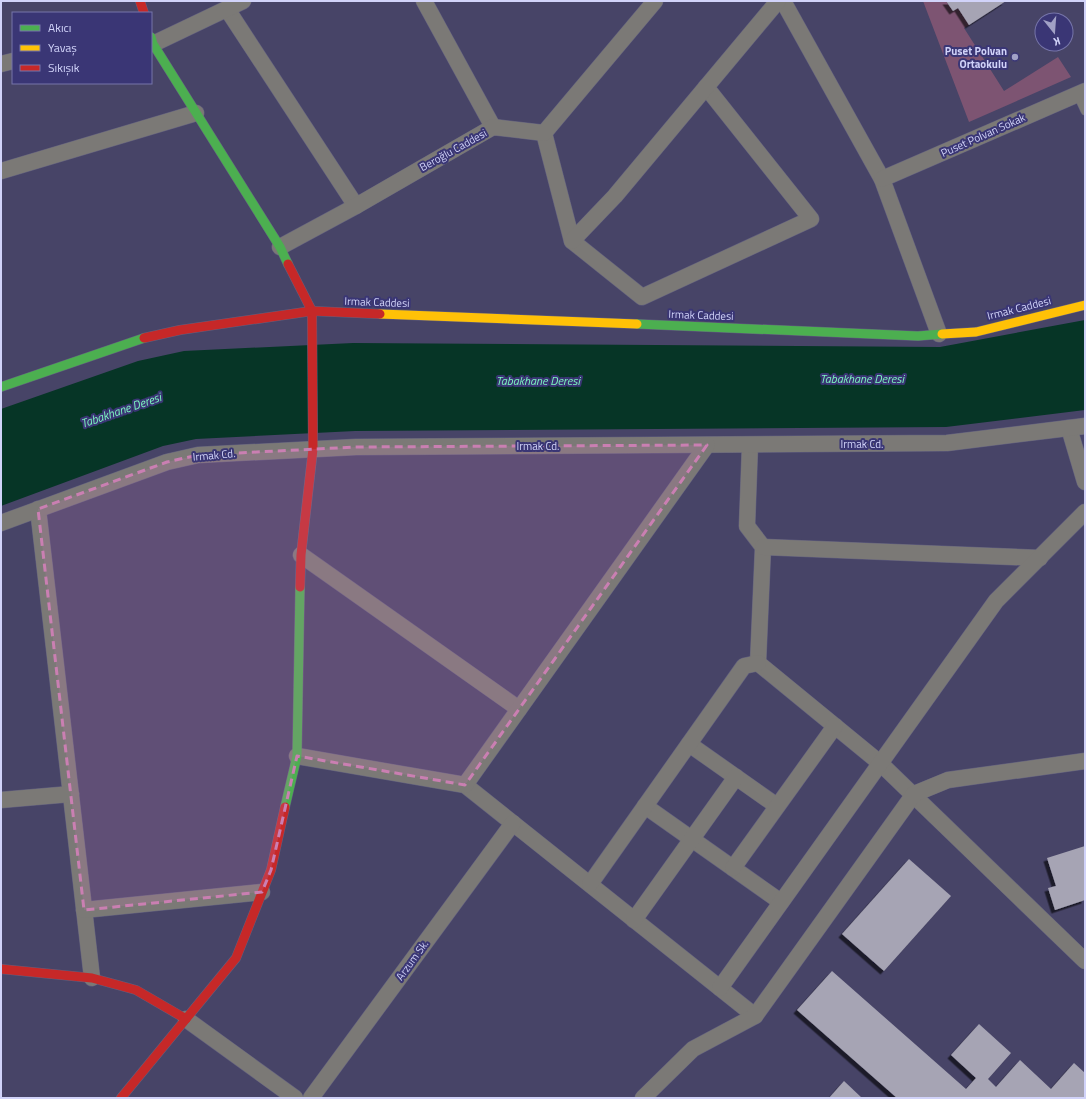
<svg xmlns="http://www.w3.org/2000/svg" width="1086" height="1099" viewBox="0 0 1086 1099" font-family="'Titillium Web',sans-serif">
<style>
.green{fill:#7d5472}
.water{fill:#063526}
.building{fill:#a6a4b4;filter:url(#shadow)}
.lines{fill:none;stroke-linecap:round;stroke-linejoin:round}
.lane-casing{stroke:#62607f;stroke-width:9}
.street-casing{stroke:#62607f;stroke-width:17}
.fast-casing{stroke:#62607f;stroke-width:10}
.slow-casing{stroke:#62607f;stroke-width:10}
.jam-casing{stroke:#62607f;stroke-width:10}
.lane{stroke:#7b7976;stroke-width:8}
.street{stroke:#7b7976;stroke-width:16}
.fast{stroke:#4caf50;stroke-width:9}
.slow{stroke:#ffc107;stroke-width:9}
.jam{stroke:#c62828;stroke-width:9}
.marked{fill:#ca7fb2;fill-opacity:0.2;stroke:#ca7fb2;stroke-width:3;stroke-dasharray:8 5;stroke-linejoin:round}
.poi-dot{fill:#a1a1c6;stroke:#3a3675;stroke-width:1.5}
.labels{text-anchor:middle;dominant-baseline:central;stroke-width:4;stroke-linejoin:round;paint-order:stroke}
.poi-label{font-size:11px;font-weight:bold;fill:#d1d3f9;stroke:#3a3675;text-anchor:end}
.street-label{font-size:11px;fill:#d1d3f9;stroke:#3a3675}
.water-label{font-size:12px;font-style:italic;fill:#7df6c0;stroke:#3a3675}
</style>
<defs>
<filter id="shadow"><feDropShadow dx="-3.5" dy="3.5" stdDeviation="0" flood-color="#0009"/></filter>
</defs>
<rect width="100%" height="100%" fill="#474467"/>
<polygon class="green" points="923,1 946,1 953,11 958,8 969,25 964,28 1004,91 1058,57 1071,77 969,122"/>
<polygon class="water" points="1085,320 1085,410 946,427 355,431 196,439 163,446 1,506 1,409 138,361 184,351 353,343 940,347"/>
<g class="building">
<polygon points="946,1 1006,1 969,25 958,8 953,11"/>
<polygon points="1085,846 1085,900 1055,910 1048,888 1056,886 1047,858"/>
<polygon points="909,859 951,896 884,971 842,934"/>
<polygon points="832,971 966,1089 976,1078 951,1055 979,1024 1011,1053 988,1079 996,1087 1020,1060 1051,1089 1074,1063 1085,1073 1085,1098 897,1098 797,1010"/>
<polygon points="844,1081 862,1098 829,1098"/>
</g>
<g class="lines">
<defs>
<polyline id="lane" points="1077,94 1085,111"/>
<g id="street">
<polyline points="424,1 493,127"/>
<polyline points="783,1 882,179 939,334"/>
<polyline points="227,9 356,206"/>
<polyline points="153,44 243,1"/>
<polyline points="1,64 13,61"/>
<polyline points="544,133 572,241 642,297 811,219 706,87"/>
<polyline points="1,171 196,113"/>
<polyline points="882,179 1085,91"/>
<polyline points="572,241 615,196 778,1"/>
<polyline points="280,247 356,206 493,127 544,133 655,1"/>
<polyline points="1069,428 1085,482"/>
<polyline points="750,445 747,526 763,547 758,663"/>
<polyline points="38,509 92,978"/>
<polyline points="1,523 167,462 198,455 356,447 947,443 1085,426"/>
<polyline points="763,547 1040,558"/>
<polyline points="301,555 519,709"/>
<polyline points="758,663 880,763 1085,961"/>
<polyline points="689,744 777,806"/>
<polyline points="297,756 465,785 755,1016"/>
<polyline points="465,785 707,445"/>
<polyline points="1,800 71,794"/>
<polyline points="645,806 781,902"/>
<polyline points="733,868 835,726"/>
<polyline points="590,884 744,666 758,663"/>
<polyline points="84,910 262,892"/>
<polyline points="634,920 736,777"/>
<polyline points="720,988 996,601 1085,512"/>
<polyline points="186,1019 295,1098"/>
<polyline points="311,1098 513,823"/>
<polyline points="643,1098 693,1049 755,1016 914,794 948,780 1085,761"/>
</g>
<g id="fast">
<polyline points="151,37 153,44 280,247 288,264"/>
<polyline points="637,324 918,336 942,334"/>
<polyline points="1,387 144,338"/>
<polyline points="285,807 297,756 300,587"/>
</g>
<g id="slow">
<polyline points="380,314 637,324"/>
<polyline points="942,334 976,332 1085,305"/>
</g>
<g id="jam">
<polyline points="140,1 144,13"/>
<polyline points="288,264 312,311 313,449 301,555 300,587"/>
<polyline points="144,338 180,330 312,311 380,314"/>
<polyline points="1,969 92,978 136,990 186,1019"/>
<polyline points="121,1098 236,958 271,870 285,807"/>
</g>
</defs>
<use href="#lane" class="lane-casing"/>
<use href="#street" class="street-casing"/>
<use href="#fast" class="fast-casing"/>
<use href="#slow" class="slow-casing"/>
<use href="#jam" class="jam-casing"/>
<use href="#lane" class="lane"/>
<use href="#street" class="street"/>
<use href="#fast" class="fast"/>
<use href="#slow" class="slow"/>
<use href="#jam" class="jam"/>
</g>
<path class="marked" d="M707,445L465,785L297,756L271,870L262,892L84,910L38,509L167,462L198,455L356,447Z"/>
<circle class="poi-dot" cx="1015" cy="57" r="4"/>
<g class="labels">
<g class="poi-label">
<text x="1007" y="51">Puset Polvan<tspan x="1007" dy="13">Ortaokulu</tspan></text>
</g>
<g class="street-label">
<text transform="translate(983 135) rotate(-24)">Puset Polvan Sokak</text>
<text transform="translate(453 150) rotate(-29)">Beroğlu Caddesi</text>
<text transform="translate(377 302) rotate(2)">Irmak Caddesi</text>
<text transform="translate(1019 308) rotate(-14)">Irmak Caddesi</text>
<text transform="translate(701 315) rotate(2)">Irmak Caddesi</text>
<text x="862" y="444">Irmak Cd.</text>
<text x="538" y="446">Irmak Cd.</text>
<text transform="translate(214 455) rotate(-5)">Irmak Cd.</text>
<text transform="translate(412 960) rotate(-54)">Arzum Sk.</text>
</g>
<g class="water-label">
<text x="862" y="378">Tabakhane Deresi</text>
<text x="538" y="380">Tabakhane Deresi</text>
<text transform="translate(121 410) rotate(-19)">Tabakhane Deresi</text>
</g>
</g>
<rect width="1086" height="1099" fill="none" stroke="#d1d3f9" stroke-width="4"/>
<rect x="12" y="12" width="140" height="72" fill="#3a3675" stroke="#7675aa"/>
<rect x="20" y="25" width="20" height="6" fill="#4caf50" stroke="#7675aa"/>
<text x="48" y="32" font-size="12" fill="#d1d3f9">Akıcı</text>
<rect x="20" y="45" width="20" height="6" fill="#ffc107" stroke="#7675aa"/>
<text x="48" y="52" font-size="12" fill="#d1d3f9">Yavaş</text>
<rect x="20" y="65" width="20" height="6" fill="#c62828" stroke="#7675aa"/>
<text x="48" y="72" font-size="12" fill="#d1d3f9">Sıkışık</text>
<g transform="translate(1054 32) rotate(163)"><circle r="19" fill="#3a3675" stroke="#7675aa"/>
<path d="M0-3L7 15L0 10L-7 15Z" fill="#a1a1c6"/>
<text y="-6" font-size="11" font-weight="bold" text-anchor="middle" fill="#d1d3f9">K</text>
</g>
</svg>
